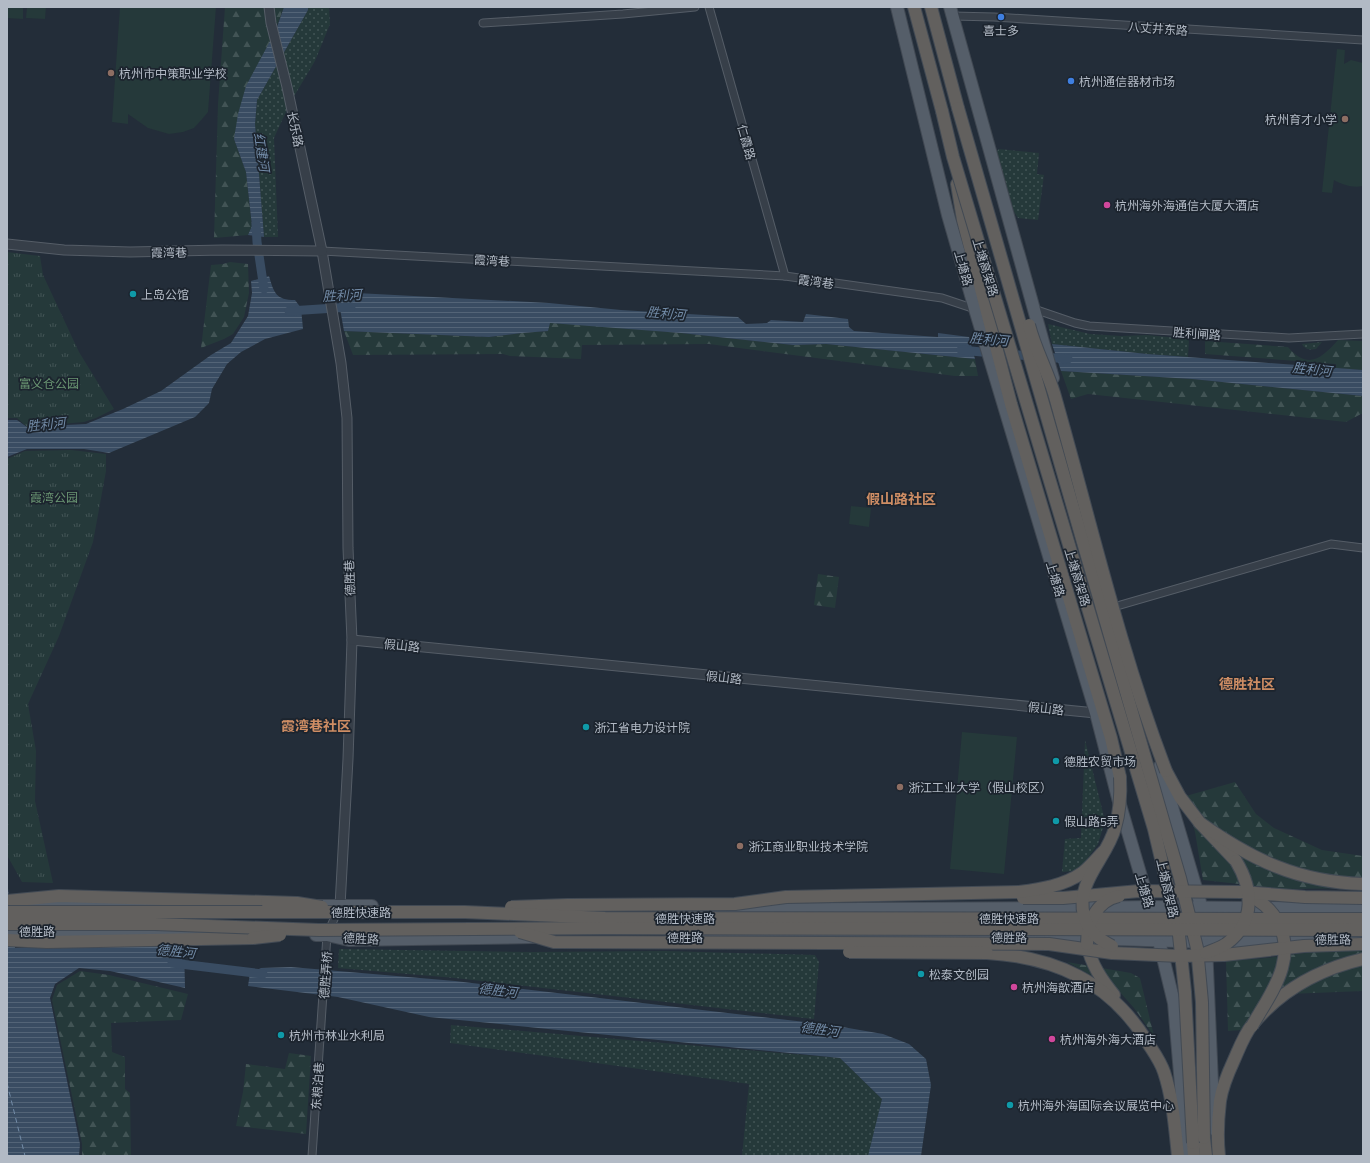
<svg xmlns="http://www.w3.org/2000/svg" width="1370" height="1163" viewBox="0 0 1370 1163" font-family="Commissioner,'Noto Sans SC',sans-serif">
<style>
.grass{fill:url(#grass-dots)}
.forest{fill:url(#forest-firs)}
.park{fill:url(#park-tufts)}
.pitch{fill:#25393a}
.water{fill:url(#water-rules)}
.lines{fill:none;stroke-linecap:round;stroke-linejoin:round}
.canal{stroke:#394c62;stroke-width:9}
.ferry{stroke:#738ca8;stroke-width:1;stroke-dasharray:5 4;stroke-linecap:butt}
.minor-casing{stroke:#555d67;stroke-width:9}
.tertiary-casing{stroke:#555d67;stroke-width:11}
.primary-casing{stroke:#404852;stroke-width:14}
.trunk-casing{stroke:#424a54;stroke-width:14}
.minor{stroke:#373f49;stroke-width:7}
.tertiary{stroke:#373f49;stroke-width:9}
.primary{stroke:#555e69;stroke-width:12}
.trunk{stroke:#62605e;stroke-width:12}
.trunk-bridge-casing{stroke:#424a54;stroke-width:14;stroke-linecap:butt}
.trunk-bridge{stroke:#62605e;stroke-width:12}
.shop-dot{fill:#3f7fe0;stroke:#1c242e;stroke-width:1.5}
.education-dot{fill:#8d6e63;stroke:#1c242e;stroke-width:1.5}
.hotel-dot{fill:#d1479c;stroke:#1c242e;stroke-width:1.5}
.culture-dot{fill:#0f9aa8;stroke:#1c242e;stroke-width:1.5}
.labels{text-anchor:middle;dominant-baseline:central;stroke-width:3.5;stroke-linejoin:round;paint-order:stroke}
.street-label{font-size:12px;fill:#b2bac5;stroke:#1c242e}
.poi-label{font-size:12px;fill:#b2bac5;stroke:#1c242e;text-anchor:start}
.park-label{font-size:12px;fill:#6a9572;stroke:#1c242e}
.water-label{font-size:13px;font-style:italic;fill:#738ca8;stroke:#1c242e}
.quarter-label{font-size:14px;font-weight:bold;fill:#ce8d64;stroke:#1c242e}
</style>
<defs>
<pattern id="grass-dots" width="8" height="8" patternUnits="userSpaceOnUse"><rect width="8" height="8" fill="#25393a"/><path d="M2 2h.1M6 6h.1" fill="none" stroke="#425455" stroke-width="1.8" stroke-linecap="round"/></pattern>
<pattern id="forest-firs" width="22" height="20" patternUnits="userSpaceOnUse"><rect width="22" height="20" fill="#25393a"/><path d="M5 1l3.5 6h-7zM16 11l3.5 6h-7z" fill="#425455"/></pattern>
<pattern id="park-tufts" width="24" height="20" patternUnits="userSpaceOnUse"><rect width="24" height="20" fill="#25393a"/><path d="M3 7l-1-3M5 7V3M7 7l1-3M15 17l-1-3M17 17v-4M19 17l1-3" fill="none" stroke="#425455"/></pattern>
<pattern id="water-rules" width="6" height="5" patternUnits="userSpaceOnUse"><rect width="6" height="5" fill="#394c62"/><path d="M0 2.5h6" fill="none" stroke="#536477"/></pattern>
</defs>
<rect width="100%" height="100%" fill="#232d39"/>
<g class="grass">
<polygon points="308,7 329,7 330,24 315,61 290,103 274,138 278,237 264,237 255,124 257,100 308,10"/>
<polygon points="999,149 1039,153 1037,174 1044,175 1038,220 1018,218 1014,212 996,152"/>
<polygon points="1048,324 1090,334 1121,336 1147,335 1189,339 1188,357 1147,354 1052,344"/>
<path d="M1322,342L1316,349C1311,350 1305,350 1302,344Z"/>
<polygon points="1085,740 1105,821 1098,844 1085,862 1074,871 1062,872 1065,839 1081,838"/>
<polygon points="339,949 532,952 665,951 815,955 819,962 814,1019 455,978 338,968"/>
<polygon points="451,1025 840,1058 882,1099 869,1156 742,1156 749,1084 450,1043"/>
</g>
<g class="forest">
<polygon points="225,7 284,7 234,139 246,172 252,227 248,235 214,238 218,104"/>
<polygon points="230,262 248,264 249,293 244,317 233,334 224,339 201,348 211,265 223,264"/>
<polygon points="550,322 681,333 793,345 826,344 975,359 978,376 955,376 709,344 582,345 581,359 510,356 503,354 353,355 344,331 489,337 522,333 548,331"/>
<path d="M1338,340L1363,341V370L1336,368V364L1205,354V341L1288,347C1308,370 1321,359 1338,340Z"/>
<polygon points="1061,371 1192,379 1363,396 1363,414 1361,414 1346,422 1088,394 1071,399"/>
<polygon points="818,574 839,577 835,608 814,605"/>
<polygon points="1235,782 1256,814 1274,828 1322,850 1363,856 1363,888 1284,889 1203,880 1195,832 1186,796"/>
<polygon points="1363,950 1363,991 1264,995 1242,1030 1228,1031 1226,961 1267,958 1313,952"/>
<polygon points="1067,962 1131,973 1140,978 1154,1036 1134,1008 1118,990"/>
<polygon points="80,971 109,975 188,994 181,1020 111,1023 112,1052 125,1057 125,1089 130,1093 131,1156 82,1156 82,1144 52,1000 57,985"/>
<polygon points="289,1053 311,1056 306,1134 236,1126 243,1092 246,1064 285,1069"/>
</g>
<g class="park">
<polygon points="7,252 40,256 43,275 79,352 114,409 96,418 84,422 27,427 17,418 7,418"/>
<polygon points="71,450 106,454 106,471 93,542 59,636 28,704 36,751 35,801 53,883 22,882 8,857 7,848 7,459 25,451"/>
</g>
<g class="pitch">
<polygon points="7,7 23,7 23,19 7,18"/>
<polygon points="27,7 46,7 45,19 26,18"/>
<polygon points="120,7 216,7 208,112 203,118 194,128 183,132 169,134 148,128 128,114 128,124 112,122"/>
<path d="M1337,49L1345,50L1344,64L1351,60L1363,63V186C1352,188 1343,185 1334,180L1332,193L1322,192Z"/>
<polygon points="851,506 871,508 869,527 849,524"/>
<polygon points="962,732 1017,737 1004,874 950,869"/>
</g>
<g class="water">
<polygon points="284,7 308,7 308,10 257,100 255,124 264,237 248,235 252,226 246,172 234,139 238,114 246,86 276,30"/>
<path d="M269,276C274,293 276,300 295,300L301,308L303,329L265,339L241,352L227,364L212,389L209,403L195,417L109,453L84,449H27L7,457V420H17L27,427L86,424L123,409L161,391L211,355L231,343L248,316L252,293L251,281Z"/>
<polygon points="337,292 549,303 621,310 738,317 746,324 767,323 771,320 803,322 806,314 848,319 849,327 854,331 938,337 938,333 969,337 975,359 826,344 793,345 681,333 550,323 548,331 522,333 489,337 344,331"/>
<polygon points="1052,344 1147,354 1363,370 1363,396 1192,379 1061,371"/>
<polygon points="7,880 15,948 184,945 185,988 110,971 79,968 55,984 50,998 80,1144 79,1156 7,1156"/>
<polygon points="291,967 455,981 831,1025 883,1034 909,1044 926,1059 931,1085 921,1156 868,1156 882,1099 840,1058 429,1017 338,997 248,986 250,973 261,968"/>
</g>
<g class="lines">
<g class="canal">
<polyline points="256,224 257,242 264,289"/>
<polyline points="289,311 351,307"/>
<polyline points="961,350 992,353"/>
<polyline points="1007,354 1068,359"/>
<polyline points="172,963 263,974"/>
</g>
<g class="ferry">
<polyline points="7,1083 25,1156"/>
<polyline points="7,1150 8,1156"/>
</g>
<defs>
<g id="minor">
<polyline points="709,7 785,276"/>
<polyline points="953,16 994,17 1363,40"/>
<polyline points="483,23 623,14 695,7"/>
<polyline points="322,251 785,276 942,298 975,309"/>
<polyline points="1034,309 1075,323 1089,326 1289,338 1363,334"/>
<polyline points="1117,606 1331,544 1363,548"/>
<polyline points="312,1156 327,935 338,910"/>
</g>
<g id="tertiary">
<polyline points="269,7 271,23 287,87 322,251 341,363 347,418 348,548 352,640 348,759 340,906"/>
<polyline points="7,244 64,250 130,252 222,250 322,251"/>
<polyline points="352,640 1096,713"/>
</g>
<g id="primary">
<polyline points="897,7 948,215 975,309 1096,713 1118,798 1152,914"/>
<polyline points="950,7 1053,378"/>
<polyline points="1160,766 1200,902"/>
<polyline points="10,905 212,906"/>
<polyline points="316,906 372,906"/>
<polyline points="662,910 1077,908 1151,907 1363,909"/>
<polyline points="7,931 238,933"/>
<polyline points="316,935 327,935 349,940 533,937"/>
<polyline points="674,937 1084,938 1206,942 1355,939"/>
<polyline points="1160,945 1174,1003 1187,1156"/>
<polyline points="1206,945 1214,1129"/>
</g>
<g id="trunk">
<polyline points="914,7 942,111"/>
<polyline points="931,7 958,108"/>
<polyline points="957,184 963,220 1011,404 1111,738 1120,777"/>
<polyline points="1166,771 1180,797 1200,823 1236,861"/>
<path d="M1200,823C1252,860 1298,882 1363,884"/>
<polyline points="7,901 59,896 267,902"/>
<polyline points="7,940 47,942 253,938"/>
<path d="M1087,944C1091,964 1101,979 1114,995"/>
<path d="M987,953C1054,957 1109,981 1146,1040C1152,1050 1160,1060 1164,1072C1173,1099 1175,1128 1178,1156"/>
<polyline points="1204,1138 1206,1156"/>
<polyline points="1193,1143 1194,1156"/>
<path d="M1219,1156C1217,1138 1218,1118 1220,1101C1222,1087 1228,1073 1234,1060C1239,1049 1244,1035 1252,1025C1281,990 1320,969 1363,959"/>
</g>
</defs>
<use href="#minor" class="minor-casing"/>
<use href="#tertiary" class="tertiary-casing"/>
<use href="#primary" class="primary-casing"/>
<use href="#trunk" class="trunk-casing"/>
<use href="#minor" class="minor"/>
<use href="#tertiary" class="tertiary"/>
<use href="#primary" class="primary"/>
<use href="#trunk" class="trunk"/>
<defs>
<g id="trunk-bridge">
<polyline points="958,108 1165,827 1180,878 1197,948 1202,1002 1204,1138"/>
<polyline points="942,111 953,157 1154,829 1179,935 1185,992 1193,1143"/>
<path d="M1029,325C1035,349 1047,370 1054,393C1090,519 1119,648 1166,771"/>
<path d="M1247,894C1277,908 1291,936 1282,968C1276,989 1262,1008 1252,1026"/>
<polyline points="1023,898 1063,898 1139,891 1242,892 1305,897 1363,898"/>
<polyline points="267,902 297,903 322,907"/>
<path d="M511,907L567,905L735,904L786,897L1019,892C1041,889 1063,886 1082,873C1090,867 1097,858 1104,851"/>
<polyline points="7,912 465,912 605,918 1363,919"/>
<polyline points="7,924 155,924 319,930 605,928 1363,930"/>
<polyline points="520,932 554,942 1049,944 1112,953 1180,956 1224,955 1304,946 1363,944"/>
<polyline points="253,938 280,935"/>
<path d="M1087,944C1087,923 1096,901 1119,896"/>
<path d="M1112,946C1098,939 1088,931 1084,916C1075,882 1107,858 1115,828C1120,811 1121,794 1120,777"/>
<polyline points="849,952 987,953"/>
<path d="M1206,953C1213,950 1220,948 1226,944C1256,922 1253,889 1236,861"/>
</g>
</defs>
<use href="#trunk-bridge" class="trunk-bridge-casing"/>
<use href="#trunk-bridge" class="trunk-bridge"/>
</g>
<g class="shop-dot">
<circle cx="1001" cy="17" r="4"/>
<circle cx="1071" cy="81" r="4"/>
</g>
<g class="education-dot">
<circle cx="111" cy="73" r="4"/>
<circle cx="1345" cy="119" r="4"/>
<circle cx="900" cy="787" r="4"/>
<circle cx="740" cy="846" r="4"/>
</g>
<g class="hotel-dot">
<circle cx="1107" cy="205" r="4"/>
<circle cx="1014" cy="987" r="4"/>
<circle cx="1052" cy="1039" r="4"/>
</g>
<g class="culture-dot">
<circle cx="133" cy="294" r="4"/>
<circle cx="586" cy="727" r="4"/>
<circle cx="1056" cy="761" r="4"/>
<circle cx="1056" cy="821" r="4"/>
<circle cx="921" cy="974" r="4"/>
<circle cx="281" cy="1035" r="4"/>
<circle cx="1010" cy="1105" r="4"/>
</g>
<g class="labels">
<g class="street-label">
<text transform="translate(1158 28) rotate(4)">八丈井东路</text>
<text transform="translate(296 129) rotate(78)">长乐路</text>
<text transform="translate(747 142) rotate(74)">仁霞路</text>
<text transform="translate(169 252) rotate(-1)">霞湾巷</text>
<text transform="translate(492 260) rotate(3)">霞湾巷</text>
<text transform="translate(986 267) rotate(73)">上塘高架路</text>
<text transform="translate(964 268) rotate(74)">上塘路</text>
<text transform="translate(816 281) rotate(8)">霞湾巷</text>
<text transform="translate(1197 333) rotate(4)">胜利闸路</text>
<text transform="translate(1078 577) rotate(73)">上塘高架路</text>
<text transform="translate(349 578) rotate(-92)">德胜巷</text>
<text transform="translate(1056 579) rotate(73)">上塘路</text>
<text transform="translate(402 645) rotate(6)">假山路</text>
<text transform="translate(724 677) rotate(6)">假山路</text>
<text transform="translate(1046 708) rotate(6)">假山路</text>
<text transform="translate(1168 888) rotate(77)">上塘高架路</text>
<text transform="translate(1145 890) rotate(73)">上塘路</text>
<text x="361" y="912">德胜快速路</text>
<text x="685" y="918">德胜快速路</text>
<text x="1009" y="918">德胜快速路</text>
<text x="37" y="931">德胜路</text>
<text x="685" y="937">德胜路</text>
<text transform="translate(1009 937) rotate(1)">德胜路</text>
<text transform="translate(361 938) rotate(3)">德胜路</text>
<text transform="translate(1333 939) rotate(-1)">德胜路</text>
<text transform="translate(325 975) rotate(-86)">德胜弄桥</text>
<text transform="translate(317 1086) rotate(-86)">东粮泊巷</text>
</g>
<g class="poi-label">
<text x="1001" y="30" text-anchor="middle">喜士多</text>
<text x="119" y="73">杭州市中策职业学校</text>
<text x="1079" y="81">杭州通信器材市场</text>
<text x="1337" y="119" text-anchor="end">杭州育才小学</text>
<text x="1115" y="205">杭州海外海通信大厦大酒店</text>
<text x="141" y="294">上岛公馆</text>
<text x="594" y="727">浙江省电力设计院</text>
<text x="1064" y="761">德胜农贸市场</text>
<text x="908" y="787">浙江工业大学（假山校区）</text>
<text x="1064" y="821">假山路5弄</text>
<text x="748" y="846">浙江商业职业技术学院</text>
<text x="929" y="974">松泰文创园</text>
<text x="1022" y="987">杭州海歆酒店</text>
<text x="289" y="1035">杭州市林业水利局</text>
<text x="1060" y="1039">杭州海外海大酒店</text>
<text x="1018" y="1105">杭州海外海国际会议展览中心</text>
</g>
<g class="park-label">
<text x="49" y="383">富义仓公园</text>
<text x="54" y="497">霞湾公园</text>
</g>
<g class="water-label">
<text transform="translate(262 152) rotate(81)">红建河</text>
<text transform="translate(342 295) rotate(-3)">胜利河</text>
<text transform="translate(666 313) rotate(5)">胜利河</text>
<text transform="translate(989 339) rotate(5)">胜利河</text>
<text transform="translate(1312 369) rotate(6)">胜利河</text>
<text transform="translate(46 424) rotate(-6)">胜利河</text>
<text transform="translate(176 951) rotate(6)">德胜河</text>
<text transform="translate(498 990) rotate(7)">德胜河</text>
<text transform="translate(820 1029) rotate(8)">德胜河</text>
</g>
<g class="quarter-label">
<text x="901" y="498">假山路社区</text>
<text x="1247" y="683">德胜社区</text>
<text x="316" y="725">霞湾巷社区</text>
</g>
</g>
<rect width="1370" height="1163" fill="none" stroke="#b2bac5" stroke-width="16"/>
</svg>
